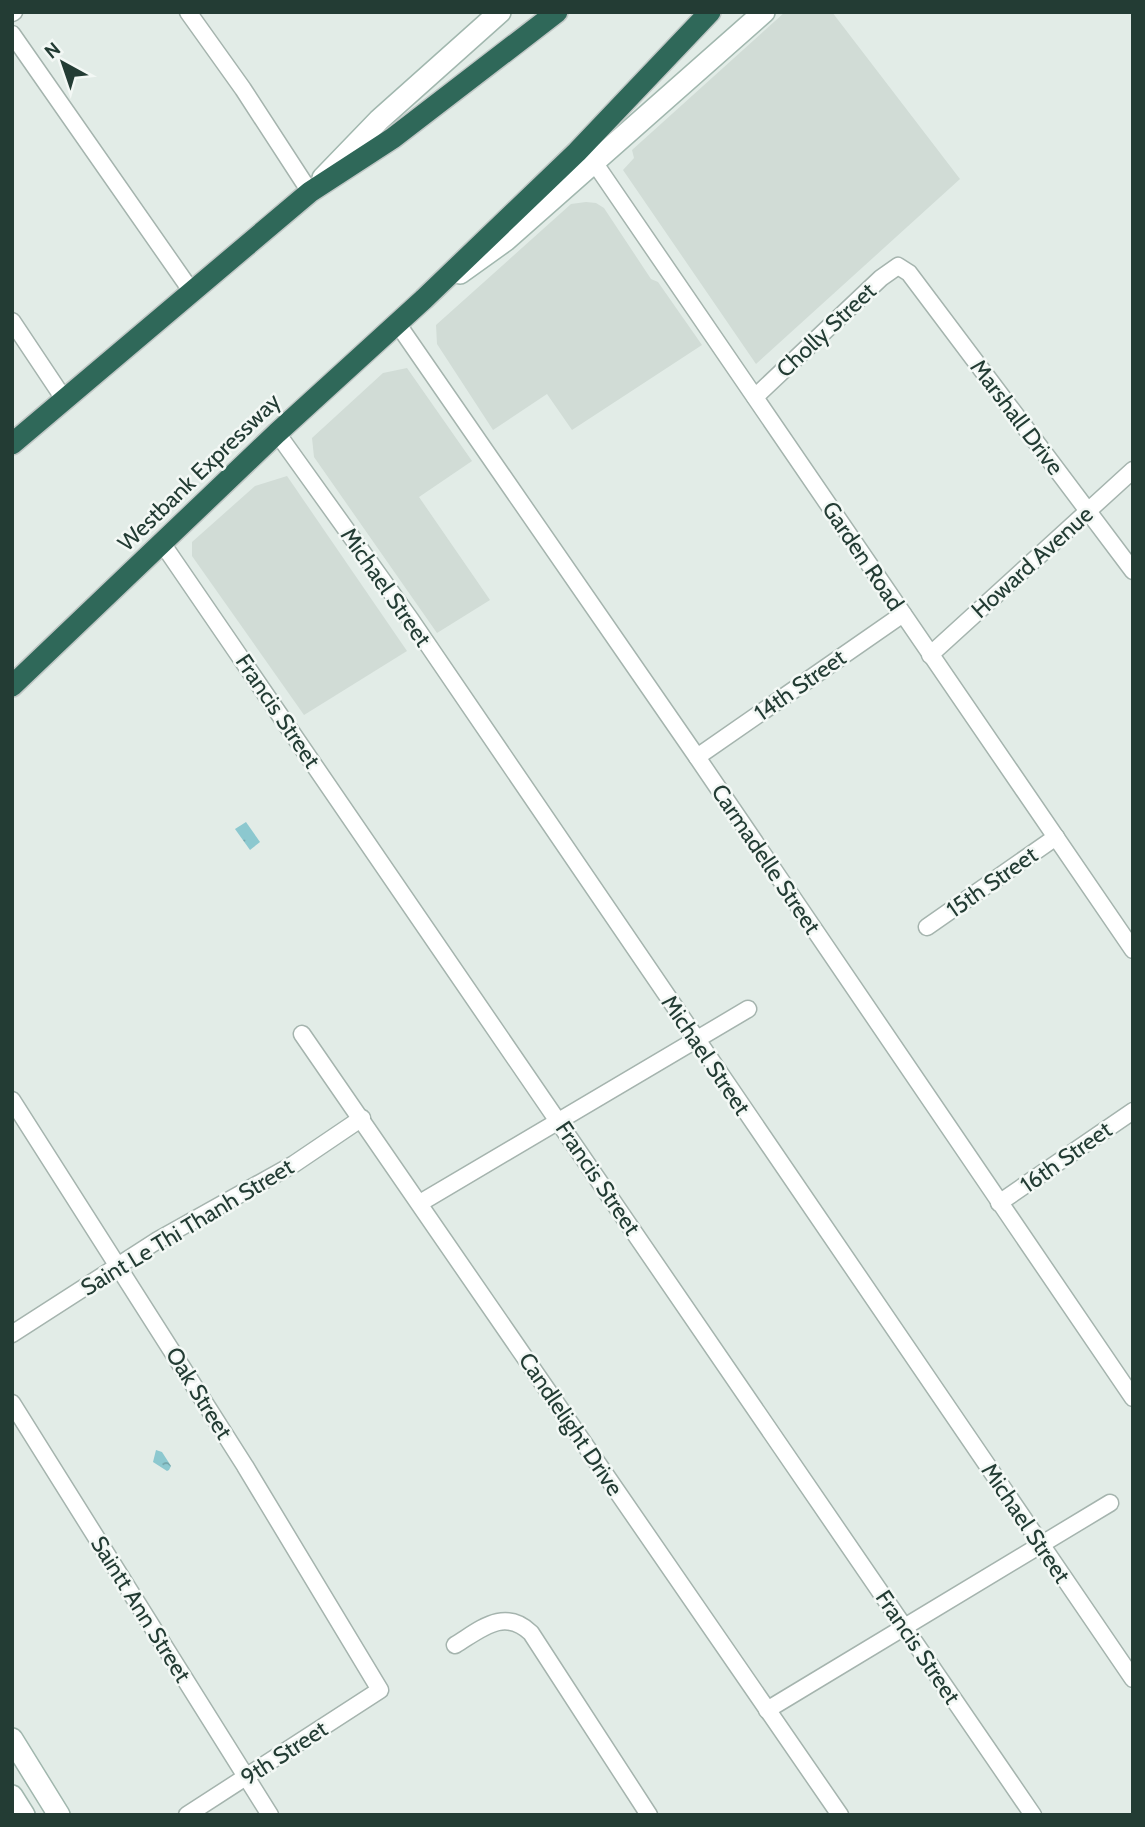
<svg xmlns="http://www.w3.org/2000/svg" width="1145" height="1827" viewBox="0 0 1145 1827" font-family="Cabin,sans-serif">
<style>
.built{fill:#d1dcd6}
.water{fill:url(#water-ripples)}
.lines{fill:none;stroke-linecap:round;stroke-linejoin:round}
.street-casing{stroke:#a5b4ae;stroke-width:19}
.secondary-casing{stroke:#a1b7ae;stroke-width:24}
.highway-casing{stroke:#c1c8c6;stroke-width:24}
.street{stroke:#fff;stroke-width:16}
.secondary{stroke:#fff;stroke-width:21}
.highway{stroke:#2f6859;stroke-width:21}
.labels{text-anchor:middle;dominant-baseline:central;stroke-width:5;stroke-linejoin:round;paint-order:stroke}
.street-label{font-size:23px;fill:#233c34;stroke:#f3f8f5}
</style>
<defs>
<pattern id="water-ripples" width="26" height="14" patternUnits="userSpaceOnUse" patternTransform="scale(1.75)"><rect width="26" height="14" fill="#8cc8cf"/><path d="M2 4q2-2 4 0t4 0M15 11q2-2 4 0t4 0" fill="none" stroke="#72a4a9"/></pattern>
</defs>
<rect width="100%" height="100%" fill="#e2ece7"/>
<g class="built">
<polygon points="785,12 832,12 960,179 756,364 623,170 634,158 632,150"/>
<polygon points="586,202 596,203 604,208 651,279 658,282 702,345 572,430 547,394 493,430 437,344 436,325 571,204"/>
<polygon points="407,368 472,461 419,497 490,600 437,633 314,457 312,438 383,373"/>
<polygon points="287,476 407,651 304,715 192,556 192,542 255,486"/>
</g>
<g class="water">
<polygon points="246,822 260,842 250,850 235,829"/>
<polygon points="156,1450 162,1452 171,1466 169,1470 167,1471 153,1462"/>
</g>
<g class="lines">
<defs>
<g id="street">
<polyline points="188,12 243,89 310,192"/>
<polyline points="12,13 14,12"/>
<polyline points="12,34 192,292"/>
<polyline points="594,162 1133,950"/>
<polyline points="12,321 64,399"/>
<polyline points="397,323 697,757 1133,1398"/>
<polyline points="755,397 881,278 898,266 909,273 1133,571"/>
<polyline points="277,433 411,620 1133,1679"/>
<polyline points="162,543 1033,1815"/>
<polyline points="930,655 1133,470"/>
<polyline points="697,757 903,614"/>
<polyline points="927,927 1056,837"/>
<polyline points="302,1034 840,1815"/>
<polyline points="12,1100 245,1466 380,1690 187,1815"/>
<polyline points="420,1203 748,1009"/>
<polyline points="999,1203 1133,1111"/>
<polyline points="12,1334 158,1240 294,1164 362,1118"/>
<polyline points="12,1403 270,1815"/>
<path d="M455,1645C480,1630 504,1607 531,1633L649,1815"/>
<polyline points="767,1710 1110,1503"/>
</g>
<g id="secondary">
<polyline points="323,178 379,120 500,12"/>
<polyline points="460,273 506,240 764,12"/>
<polyline points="12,1739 59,1815"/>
<polyline points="12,1796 24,1815"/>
</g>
<g id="highway">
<polyline points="12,444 310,192 393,138 557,12"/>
<polyline points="12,686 277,433 424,299 577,152 710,12"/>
</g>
</defs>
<use href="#street" class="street-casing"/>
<use href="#secondary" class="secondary-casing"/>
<use href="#highway" class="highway-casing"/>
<use href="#street" class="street"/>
<use href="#secondary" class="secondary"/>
<use href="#highway" class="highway"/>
</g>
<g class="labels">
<g class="street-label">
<text transform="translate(826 330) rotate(-43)">Cholly Street</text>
<text transform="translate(1017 417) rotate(53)">Marshall Drive</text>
<text transform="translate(199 472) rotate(-44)">Westbank Expressway</text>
<text transform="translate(863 556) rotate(56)">Garden Road</text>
<text transform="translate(1032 562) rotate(-42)">Howard Avenue</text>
<text transform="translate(386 587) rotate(55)">Michael Street</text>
<text transform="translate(800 685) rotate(-35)">14th Street</text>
<text transform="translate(278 711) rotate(56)">Francis Street</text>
<text transform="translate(766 859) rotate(56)">Carmadelle Street</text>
<text transform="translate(992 882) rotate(-35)">15th Street</text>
<text transform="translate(706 1055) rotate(56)">Michael Street</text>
<text transform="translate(1066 1157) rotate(-35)">16th Street</text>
<text transform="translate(598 1178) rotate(56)">Francis Street</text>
<text transform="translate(187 1227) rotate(-31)">Saint Le Thi Thanh Street</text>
<text transform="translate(199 1393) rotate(58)">Oak Street</text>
<text transform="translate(571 1424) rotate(56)">Candlelight Drive</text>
<text transform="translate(1026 1523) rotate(56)">Michael Street</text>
<text transform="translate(141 1609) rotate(58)">Saintt Ann Street</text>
<text transform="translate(918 1647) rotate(56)">Francis Street</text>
<text transform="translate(284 1753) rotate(-33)">9th Street</text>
</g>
</g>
<rect width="1145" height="1827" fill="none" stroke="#233c34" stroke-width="28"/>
<g transform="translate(63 63) rotate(320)" stroke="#f3f8f5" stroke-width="5" paint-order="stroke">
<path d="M0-5L12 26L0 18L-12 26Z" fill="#233c34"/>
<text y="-10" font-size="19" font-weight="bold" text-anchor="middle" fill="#233c34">N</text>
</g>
</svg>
